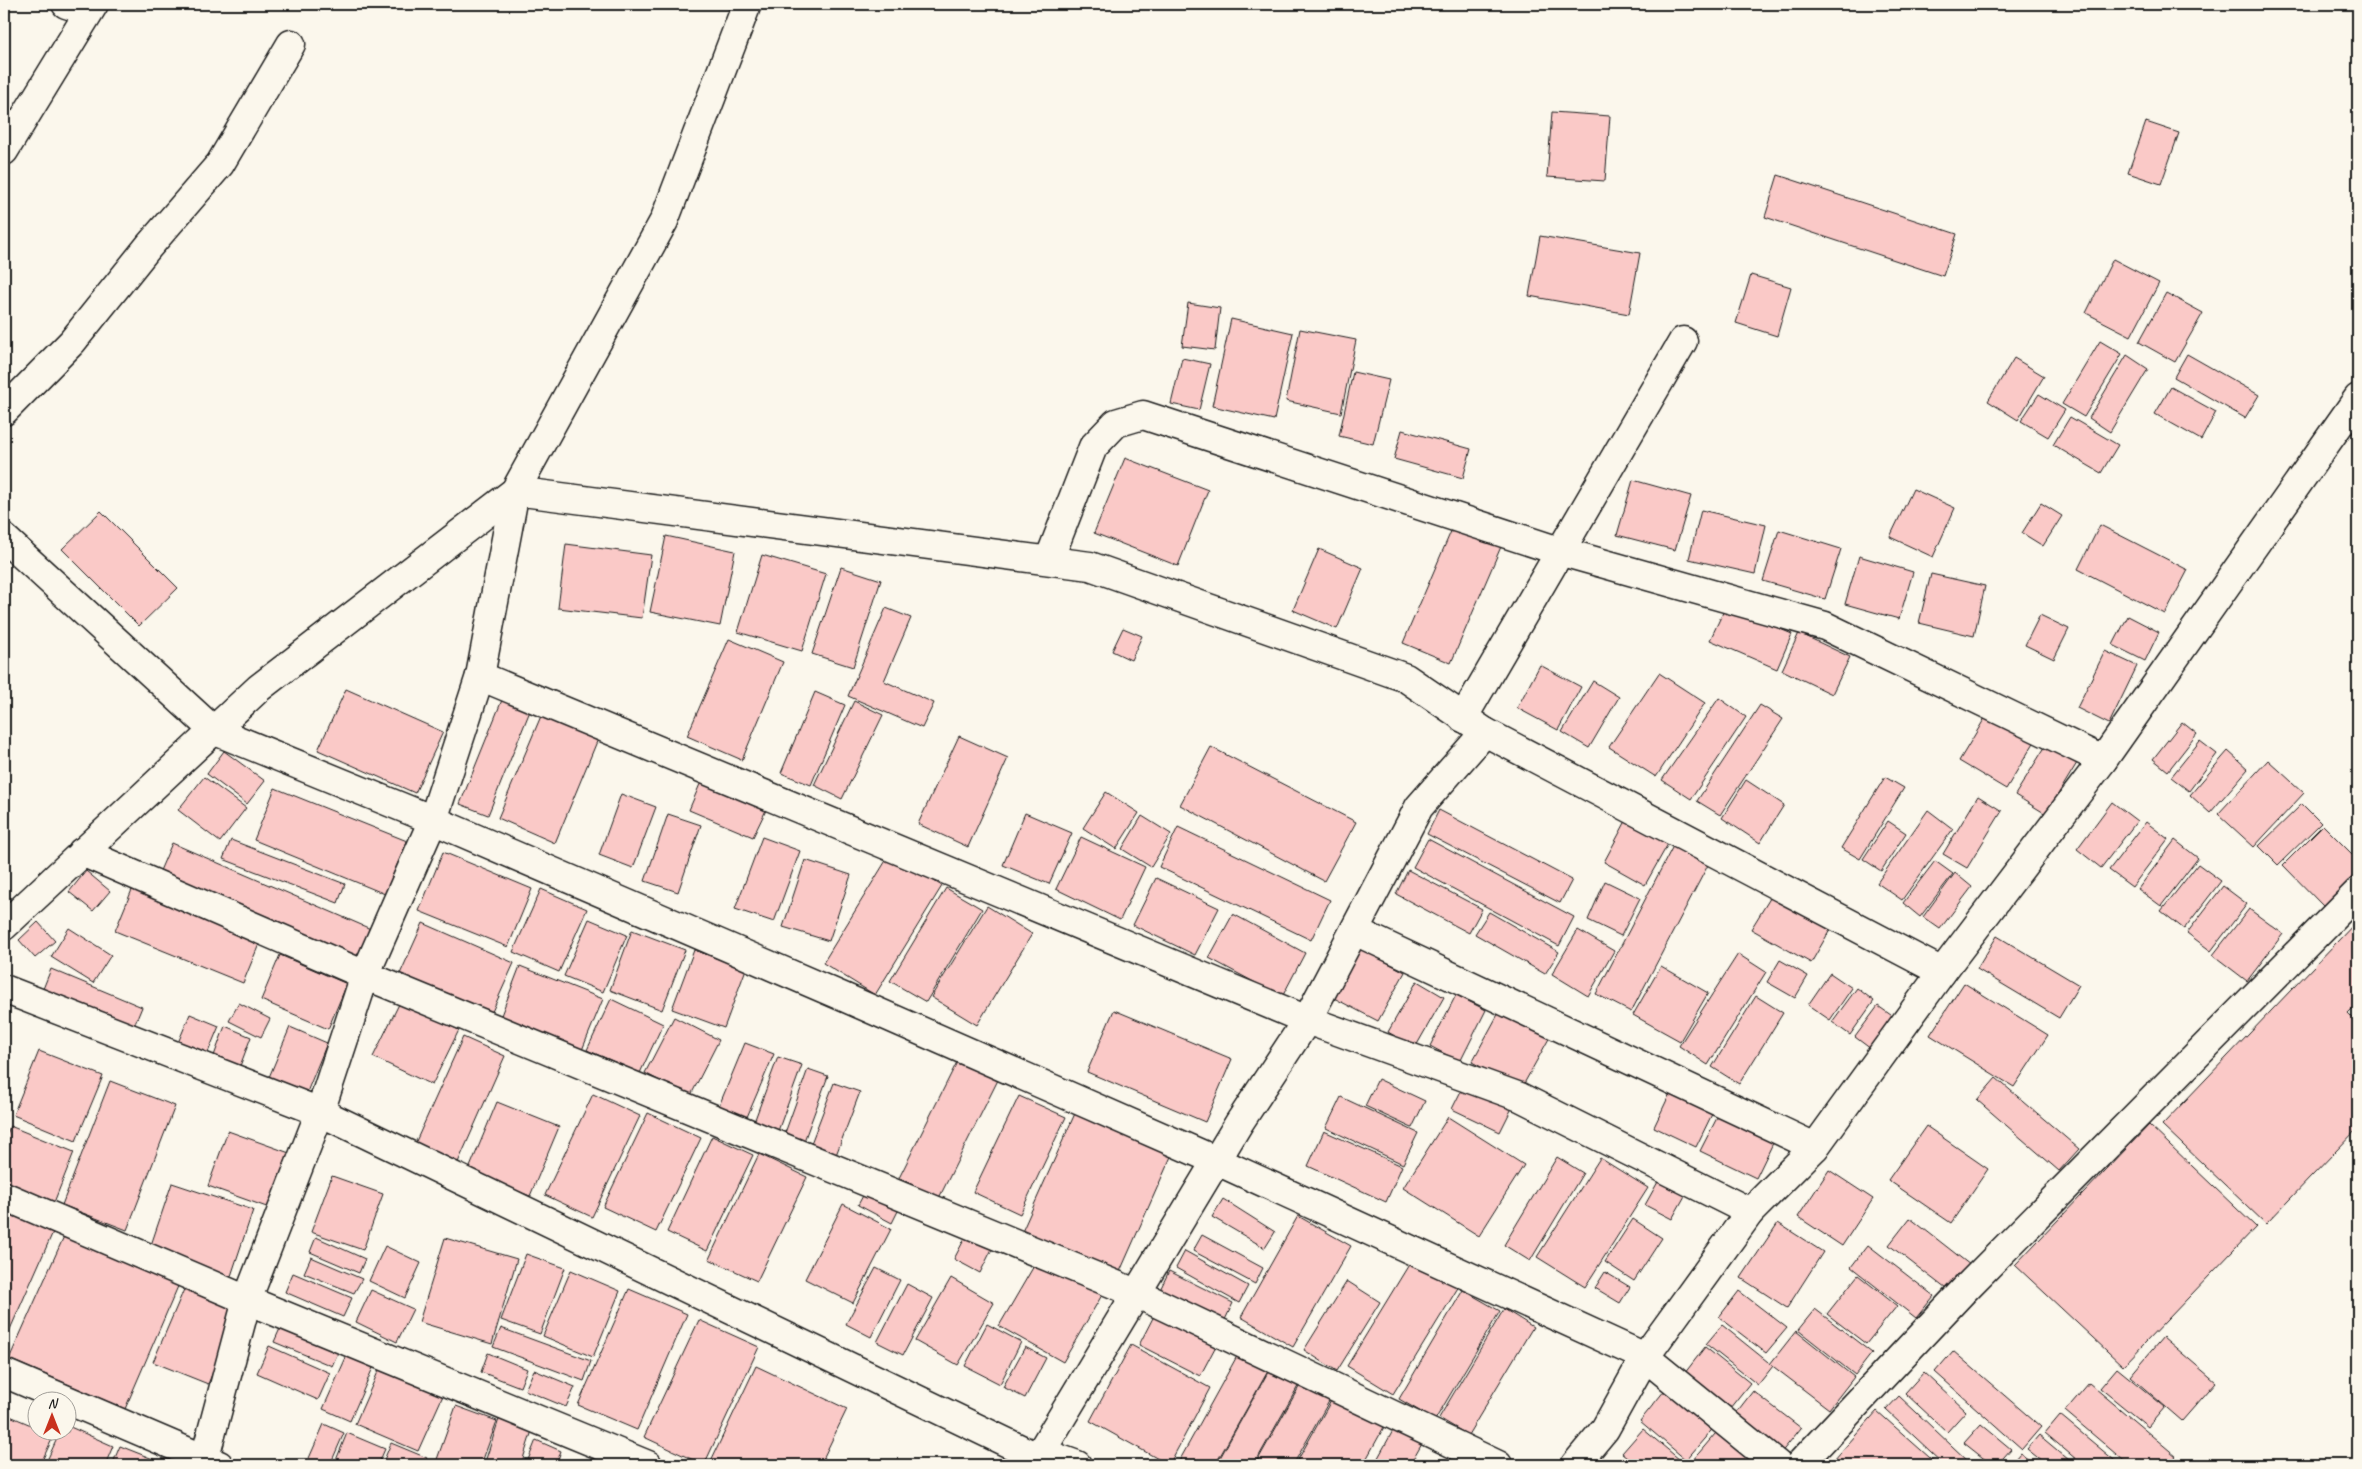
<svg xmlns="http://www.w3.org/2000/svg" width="2362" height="1469" viewBox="0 0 2362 1469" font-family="Caveat,sans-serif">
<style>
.building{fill:#fac9c7;stroke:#1c1c1c}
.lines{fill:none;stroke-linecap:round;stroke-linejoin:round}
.minor-casing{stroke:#1c1c1c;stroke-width:31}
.minor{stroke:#fbf7ec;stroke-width:28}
</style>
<rect width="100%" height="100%" fill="#fbf7ec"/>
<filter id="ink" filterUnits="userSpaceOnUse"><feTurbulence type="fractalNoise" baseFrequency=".02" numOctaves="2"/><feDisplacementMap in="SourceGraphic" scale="10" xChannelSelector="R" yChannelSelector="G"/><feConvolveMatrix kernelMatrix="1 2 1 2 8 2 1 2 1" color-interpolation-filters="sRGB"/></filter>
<g filter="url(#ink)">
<g class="building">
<polygon points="1552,112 1610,116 1605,181 1547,177"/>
<polygon points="2146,122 2179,133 2161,184 2128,173"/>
<polygon points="1778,175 1957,234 1943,276 1765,217"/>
<polygon points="1540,236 1640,253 1629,314 1529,296"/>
<polygon points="2113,259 2159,283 2131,336 2086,313"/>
<polygon points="1751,275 1791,287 1777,336 1736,323"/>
<polygon points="2166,293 2203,313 2175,362 2139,342"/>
<polygon points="1188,303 1220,308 1215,350 1182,346"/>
<polygon points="1231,319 1293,333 1274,420 1212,406"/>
<polygon points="1300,329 1356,340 1341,413 1286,401"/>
<polygon points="2100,341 2122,354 2084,417 2062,404"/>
<polygon points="2187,354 2259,395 2245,418 2174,377"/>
<polygon points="2127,355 2148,369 2110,432 2089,418"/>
<polygon points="1182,358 1210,364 1199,410 1171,404"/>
<polygon points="2014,358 2044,376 2018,420 1988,401"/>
<polygon points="1353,372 1389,380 1373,444 1339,436"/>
<polygon points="2171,387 2216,412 2201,440 2155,414"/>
<polygon points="2039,394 2065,410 2048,437 2021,421"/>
<polygon points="2070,417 2118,445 2101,473 2053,445"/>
<polygon points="1402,430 1471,449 1463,478 1394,459"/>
<polygon points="1125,458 1208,490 1178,566 1094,533"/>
<polygon points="1633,480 1691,496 1675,550 1617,535"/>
<polygon points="1913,489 1955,508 1933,557 1890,537"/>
<polygon points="2041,503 2062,516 2043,546 2022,533"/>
<polygon points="1701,510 1766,525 1755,574 1689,559"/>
<polygon points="101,511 178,588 139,626 62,549"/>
<polygon points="1455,522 1503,542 1451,663 1403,643"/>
<polygon points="2100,525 2188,570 2165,614 2078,569"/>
<polygon points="1779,530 1841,549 1825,599 1763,581"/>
<polygon points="666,536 735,551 720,626 650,612"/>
<polygon points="566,544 651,555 642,618 558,608"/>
<polygon points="1319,549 1363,568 1337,629 1293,610"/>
<polygon points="762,555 826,574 802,651 738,632"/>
<polygon points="1859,556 1913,572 1899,619 1845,604"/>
<polygon points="841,567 881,580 853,667 812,654"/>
<polygon points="1931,574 1985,586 1974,636 1919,623"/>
<polygon points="1726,606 1792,634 1777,669 1710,640"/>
<polygon points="886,608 911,618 884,681 934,703 922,728 848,696"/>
<polygon points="2040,615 2069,629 2054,659 2025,645"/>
<polygon points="2128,616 2159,632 2145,661 2113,645"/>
<polygon points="1123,628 1142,636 1131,660 1112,651"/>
<polygon points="1799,633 1850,657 1832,694 1782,670"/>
<polygon points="729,639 783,662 742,760 687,736"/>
<polygon points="2105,651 2137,666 2109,724 2077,708"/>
<polygon points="1540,665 1581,687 1558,730 1517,708"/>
<polygon points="1659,673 1705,703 1656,777 1609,747"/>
<polygon points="1593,681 1619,697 1589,748 1562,732"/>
<polygon points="346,689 443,732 415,793 318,750"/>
<polygon points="815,692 845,705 811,785 781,773"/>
<polygon points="504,695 532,706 488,815 460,804"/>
<polygon points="1719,698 1746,717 1691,799 1662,780"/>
<polygon points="854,701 883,715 842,799 814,785"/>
<polygon points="1760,705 1783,719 1720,815 1697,801"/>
<polygon points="1991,708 2038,736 2006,789 1959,761"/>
<polygon points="541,716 598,739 555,843 498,818"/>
<polygon points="2182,722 2197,734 2168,771 2153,759"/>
<polygon points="959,736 1008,758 968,847 918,824"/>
<polygon points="2200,741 2217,754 2189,791 2171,777"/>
<polygon points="2047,744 2077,763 2046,814 2015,795"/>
<polygon points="1211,747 1356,822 1324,881 1180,805"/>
<polygon points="224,751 265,781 247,804 207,774"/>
<polygon points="2228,751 2248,769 2210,813 2190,795"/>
<polygon points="2268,760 2304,793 2254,847 2218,814"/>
<polygon points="204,777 246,808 220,842 178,810"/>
<polygon points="703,777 768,806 753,837 689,810"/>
<polygon points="1885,777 1904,788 1860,859 1841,848"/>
<polygon points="1746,780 1784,805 1760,843 1722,818"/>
<polygon points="275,788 407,841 385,894 254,840"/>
<polygon points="1106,792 1139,813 1116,849 1083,828"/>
<polygon points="621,794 656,807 633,868 599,855"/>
<polygon points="1978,796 2002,811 1967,868 1943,854"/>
<polygon points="2112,802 2137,821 2101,868 2077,849"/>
<polygon points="2302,804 2321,823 2278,865 2259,846"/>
<polygon points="1439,810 1572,880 1560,903 1427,834"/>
<polygon points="1928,810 1953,829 1902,900 1877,883"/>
<polygon points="1025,813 1072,833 1049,884 1003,865"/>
<polygon points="668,814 701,825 678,892 645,881"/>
<polygon points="1142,816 1171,834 1151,867 1122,849"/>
<polygon points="1626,821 1668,844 1645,885 1604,862"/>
<polygon points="1888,821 1906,833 1881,871 1863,859"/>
<polygon points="2146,822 2168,839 2132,887 2109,870"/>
<polygon points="2323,825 2358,860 2358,871 2323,906 2283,865"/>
<polygon points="1178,827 1330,900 1311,940 1159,867"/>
<polygon points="762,837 800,851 774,922 735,909"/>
<polygon points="1081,837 1145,867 1120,920 1056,889"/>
<polygon points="1428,839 1574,917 1559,946 1413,867"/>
<polygon points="231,840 345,884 338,903 223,859"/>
<polygon points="2175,840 2198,858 2161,906 2138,889"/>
<polygon points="172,843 373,930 358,966 156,880"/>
<polygon points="1673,846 1708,865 1631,1012 1596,994"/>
<polygon points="443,852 532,889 508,947 419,911"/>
<polygon points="890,854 942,886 875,995 823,963"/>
<polygon points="805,860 851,875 829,941 783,927"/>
<polygon points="1935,861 1953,874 1920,917 1903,903"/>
<polygon points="2198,864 2221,881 2184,929 2161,911"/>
<polygon points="1408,870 1482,909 1469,933 1396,894"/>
<polygon points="86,871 110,891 93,911 69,892"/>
<polygon points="1955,873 1972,887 1940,929 1923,917"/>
<polygon points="1156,878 1219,908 1195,955 1133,925"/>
<polygon points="136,880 264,932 243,983 115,931"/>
<polygon points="1605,881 1640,898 1621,936 1588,920"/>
<polygon points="2223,886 2247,904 2211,951 2187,933"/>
<polygon points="946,888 982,909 926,1002 890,981"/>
<polygon points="541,889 587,909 559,972 513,952"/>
<polygon points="1772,895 1830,930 1811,963 1751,929"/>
<polygon points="987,906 1032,934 977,1025 931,997"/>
<polygon points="2249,909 2283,934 2247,981 2213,955"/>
<polygon points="1489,912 1559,952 1545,974 1475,934"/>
<polygon points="1233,914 1305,953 1282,997 1209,958"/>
<polygon points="589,919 627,935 603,992 564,976"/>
<polygon points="2358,920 2358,1003 2348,1013 2358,1023 2358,1128 2266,1224 2162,1125"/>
<polygon points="38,922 55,941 35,958 19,940"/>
<polygon points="423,923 514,963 491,1014 400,974"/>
<polygon points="69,928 111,955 93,983 51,957"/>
<polygon points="632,930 685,950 662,1010 610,990"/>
<polygon points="1578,930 1614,951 1588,996 1552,974"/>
<polygon points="1997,936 2079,985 2059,1018 1977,969"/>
<polygon points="1356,946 1405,972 1378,1021 1330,996"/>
<polygon points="694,950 746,969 724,1028 672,1009"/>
<polygon points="1738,954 1766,972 1708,1065 1679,1046"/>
<polygon points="280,955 347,984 328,1029 261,1000"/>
<polygon points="1780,960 1808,976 1795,998 1767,982"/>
<polygon points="520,966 603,999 582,1050 500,1018"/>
<polygon points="1661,966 1708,993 1680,1041 1633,1015"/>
<polygon points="51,969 142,1007 132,1031 41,994"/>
<polygon points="1830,973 1852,988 1830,1020 1808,1005"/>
<polygon points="1417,981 1444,997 1415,1048 1388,1032"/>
<polygon points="1964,983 2048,1035 2014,1087 1930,1035"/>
<polygon points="1857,988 1874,1001 1850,1035 1832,1022"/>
<polygon points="1456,995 1486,1010 1460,1062 1430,1046"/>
<polygon points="1756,996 1783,1013 1739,1084 1712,1067"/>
<polygon points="611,999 663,1024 640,1073 587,1050"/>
<polygon points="400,1002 459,1030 432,1085 373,1057"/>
<polygon points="239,1003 270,1019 261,1037 229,1021"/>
<polygon points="1878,1006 1898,1020 1875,1052 1855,1037"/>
<polygon points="1502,1007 1551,1035 1521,1089 1472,1062"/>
<polygon points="1114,1010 1232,1059 1205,1122 1087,1072"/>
<polygon points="190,1014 219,1026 204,1062 175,1050"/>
<polygon points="674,1017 719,1040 690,1097 645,1073"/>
<polygon points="225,1026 251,1037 237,1074 211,1064"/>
<polygon points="290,1027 327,1043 305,1097 267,1082"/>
<polygon points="463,1037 505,1056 456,1167 413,1148"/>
<polygon points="745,1043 774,1054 747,1117 719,1106"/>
<polygon points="39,1051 103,1076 76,1141 13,1115"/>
<polygon points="778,1057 802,1065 778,1131 754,1122"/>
<polygon points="958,1060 998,1080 939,1198 899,1178"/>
<polygon points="808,1069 828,1076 804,1141 785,1133"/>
<polygon points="1996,1078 2079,1149 2059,1171 1977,1100"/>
<polygon points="1378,1079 1425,1101 1412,1128 1365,1106"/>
<polygon points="110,1081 175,1106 127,1230 62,1205"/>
<polygon points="834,1083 860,1092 836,1155 810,1146"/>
<polygon points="1465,1083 1513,1106 1500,1132 1452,1109"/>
<polygon points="1673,1087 1715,1108 1696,1147 1654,1127"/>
<polygon points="593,1094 640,1116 592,1217 545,1195"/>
<polygon points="1019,1096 1066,1117 1020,1214 973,1192"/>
<polygon points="1341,1097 1418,1133 1403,1164 1326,1128"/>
<polygon points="497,1102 559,1127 530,1196 468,1172"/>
<polygon points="1077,1109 1173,1152 1118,1276 1021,1234"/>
<polygon points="1720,1112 1775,1139 1756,1178 1700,1151"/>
<polygon points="648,1113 701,1138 656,1232 603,1207"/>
<polygon points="1448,1117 1524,1165 1479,1236 1403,1188"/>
<polygon points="2149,1125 2256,1227 2123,1366 2015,1265"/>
<polygon points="10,1126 74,1152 53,1205 4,1186 4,1142"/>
<polygon points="1926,1126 1988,1169 1951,1223 1888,1180"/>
<polygon points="228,1131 295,1155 275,1210 208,1186"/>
<polygon points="1324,1131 1402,1166 1386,1202 1308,1166"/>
<polygon points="712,1136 753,1155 707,1251 667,1232"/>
<polygon points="759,1154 807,1177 757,1281 709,1259"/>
<polygon points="1557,1157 1583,1173 1530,1261 1504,1245"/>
<polygon points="1600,1158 1648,1188 1585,1287 1537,1257"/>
<polygon points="1829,1170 1873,1199 1842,1246 1798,1217"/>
<polygon points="332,1176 383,1194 363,1250 311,1232"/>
<polygon points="1659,1180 1686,1194 1672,1219 1645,1205"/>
<polygon points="172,1183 253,1210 230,1279 149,1251"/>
<polygon points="866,1190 900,1207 892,1223 858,1205"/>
<polygon points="1223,1199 1275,1232 1265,1248 1212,1217"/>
<polygon points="843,1204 891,1229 853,1303 805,1279"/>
<polygon points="4,1211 53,1232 4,1343"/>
<polygon points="1298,1216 1351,1246 1293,1347 1241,1317"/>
<polygon points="1910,1218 1970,1265 1950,1292 1889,1245"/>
<polygon points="1633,1219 1662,1238 1634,1281 1605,1262"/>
<polygon points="1778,1223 1823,1252 1787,1308 1741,1278"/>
<polygon points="65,1234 179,1284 125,1409 9,1359"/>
<polygon points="1202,1235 1263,1268 1255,1284 1193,1251"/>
<polygon points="966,1236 992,1249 980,1273 954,1259"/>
<polygon points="316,1237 365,1259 359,1273 310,1252"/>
<polygon points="445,1238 517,1259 492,1344 419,1322"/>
<polygon points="1868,1245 1934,1296 1916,1318 1851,1267"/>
<polygon points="385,1246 421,1263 405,1298 369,1281"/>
<polygon points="1185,1251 1248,1286 1239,1303 1176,1268"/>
<polygon points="526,1254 565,1268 540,1334 501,1320"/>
<polygon points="311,1257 362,1279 354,1293 304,1273"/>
<polygon points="1413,1258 1459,1286 1393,1394 1347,1366"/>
<polygon points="1038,1259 1102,1295 1063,1362 999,1326"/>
<polygon points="876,1268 900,1280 871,1337 846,1324"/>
<polygon points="571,1270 620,1291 593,1357 543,1336"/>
<polygon points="1169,1271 1233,1303 1223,1324 1159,1292"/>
<polygon points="1605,1272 1630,1287 1620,1303 1595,1288"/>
<polygon points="293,1273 352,1298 343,1317 285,1292"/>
<polygon points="1858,1275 1897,1306 1866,1344 1827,1314"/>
<polygon points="951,1278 994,1303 958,1365 915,1341"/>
<polygon points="1347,1281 1380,1302 1337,1371 1304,1350"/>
<polygon points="907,1284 933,1298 903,1355 877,1342"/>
<polygon points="185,1287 239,1310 208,1384 153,1362"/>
<polygon points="629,1289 687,1314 637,1430 578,1405"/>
<polygon points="371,1290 413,1309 397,1342 356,1322"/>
<polygon points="1463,1290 1500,1311 1435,1420 1399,1399"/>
<polygon points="1739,1291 1787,1328 1766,1353 1719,1317"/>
<polygon points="1504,1309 1533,1327 1468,1435 1439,1418"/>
<polygon points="1815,1309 1872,1353 1855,1375 1798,1330"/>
<polygon points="1157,1310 1218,1342 1200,1376 1139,1345"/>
<polygon points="287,1313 345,1337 332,1366 274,1342"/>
<polygon points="699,1320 759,1347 704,1465 644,1437"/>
<polygon points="987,1324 1021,1342 1000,1384 965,1366"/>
<polygon points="1722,1325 1773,1366 1758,1385 1706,1344"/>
<polygon points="501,1328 591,1361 584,1381 493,1347"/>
<polygon points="1796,1331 1854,1377 1829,1409 1770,1364"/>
<polygon points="2163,1337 2216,1382 2182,1421 2130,1376"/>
<polygon points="352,1344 378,1356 350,1421 323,1409"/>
<polygon points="1131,1345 1210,1388 1169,1465 1090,1421"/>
<polygon points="269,1346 330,1373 318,1400 257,1373"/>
<polygon points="1025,1347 1046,1358 1025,1398 1003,1387"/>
<polygon points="1242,1347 1272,1364 1215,1465 1177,1465"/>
<polygon points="1705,1347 1750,1383 1726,1413 1681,1378"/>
<polygon points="1953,1351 2041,1427 2022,1449 1935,1372"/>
<polygon points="488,1353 527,1369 520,1387 481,1372"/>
<polygon points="382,1363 445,1391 418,1451 355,1424"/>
<polygon points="1272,1365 1301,1381 1254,1465 1216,1465"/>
<polygon points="756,1366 847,1409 820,1465 709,1465"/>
<polygon points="2117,1368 2165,1407 2148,1427 2100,1388"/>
<polygon points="534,1370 575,1387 566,1407 525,1390"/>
<polygon points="1924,1372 1966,1411 1947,1432 1905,1393"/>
<polygon points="1303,1380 1332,1396 1293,1465 1255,1465"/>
<polygon points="2089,1383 2176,1456 2168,1465 2129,1465 2065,1411"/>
<polygon points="1669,1385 1716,1425 1686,1460 1640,1421"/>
<polygon points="1753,1391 1801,1428 1776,1459 1729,1422"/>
<polygon points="1899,1396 1969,1462 1966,1465 1945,1465 1886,1410"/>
<polygon points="1332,1399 1384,1427 1363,1465 1295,1465"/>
<polygon points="456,1406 497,1421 481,1465 435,1465"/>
<polygon points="503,1407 536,1418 521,1465 484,1465"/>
<polygon points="1877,1411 1938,1465 1840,1465 1834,1460"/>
<polygon points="2060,1415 2120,1465 2083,1465 2045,1433"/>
<polygon points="10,1416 38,1428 38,1432 54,1435 40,1465 4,1465 4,1431"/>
<polygon points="324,1424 344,1433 330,1465 306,1465"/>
<polygon points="1981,1424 2011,1449 1997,1465 1992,1465 1964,1443"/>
<polygon points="68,1426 113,1446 105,1465 45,1465 60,1432 68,1432"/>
<polygon points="1395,1427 1423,1442 1410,1465 1374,1465"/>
<polygon points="1721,1427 1766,1465 1699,1465 1693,1460"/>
<polygon points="1643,1429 1686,1465 1637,1465 1622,1453"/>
<polygon points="347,1433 385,1449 378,1465 334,1465"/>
<polygon points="2039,1435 2075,1465 2047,1465 2027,1449"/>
<polygon points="536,1440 561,1451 556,1465 526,1465"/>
<polygon points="391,1443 427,1458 424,1465 382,1465"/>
<polygon points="120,1446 168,1465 112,1465"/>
<polygon points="2020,1453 2035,1465 2010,1465"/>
</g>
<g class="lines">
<defs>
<g id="minor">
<polyline points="66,4 89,11"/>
<polyline points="4,151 94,4"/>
<polyline points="4,411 72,342 149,246 220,164 291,44"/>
<polyline points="4,538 213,730 433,820 848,999 1217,1161 1645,1357 1778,1465"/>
<polyline points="1049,560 1093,447 1116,423 1143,415 1559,551 1825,626 2103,760"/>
<polyline points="480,676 1307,1020 1520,1097 1750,1212"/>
<polyline points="1463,718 1683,341"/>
<polyline points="1485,732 1942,972"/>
<polyline points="82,852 365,975 1138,1294 1498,1465"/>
<polyline points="4,926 259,688 515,491 664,221 747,4"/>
<polyline points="1355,931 1815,1147"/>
<polyline points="4,989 320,1112 1037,1457 1041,1452 1077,1465"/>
<polyline points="4,1196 247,1300 648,1465"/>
<polyline points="4,1373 219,1465"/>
<polyline points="203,1465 247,1300 320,1112 365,975 433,820 480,676 515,491 1090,566 1406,678 1485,732 1419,807 1307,1020 1239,1123 1033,1465"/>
<polyline points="1575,1465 1605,1429 1645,1357 1750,1212 1815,1147 1942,972 2103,760 2358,398"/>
<polyline points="1799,1465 1966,1288 2358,892"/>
</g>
</defs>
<use href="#minor" class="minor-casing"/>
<use href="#minor" class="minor"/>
</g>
</g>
<rect width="2362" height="1469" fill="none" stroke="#fbf7ec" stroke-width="20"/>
<rect x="10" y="10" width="2342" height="1449" fill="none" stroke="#1c1c1c" stroke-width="2" filter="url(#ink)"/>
<g transform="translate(52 1416)"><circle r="24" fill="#fbf7ec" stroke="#a29f99"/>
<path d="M0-4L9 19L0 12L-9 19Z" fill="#c8321e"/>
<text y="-8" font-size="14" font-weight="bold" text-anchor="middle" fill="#1c1c1c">N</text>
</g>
</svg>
